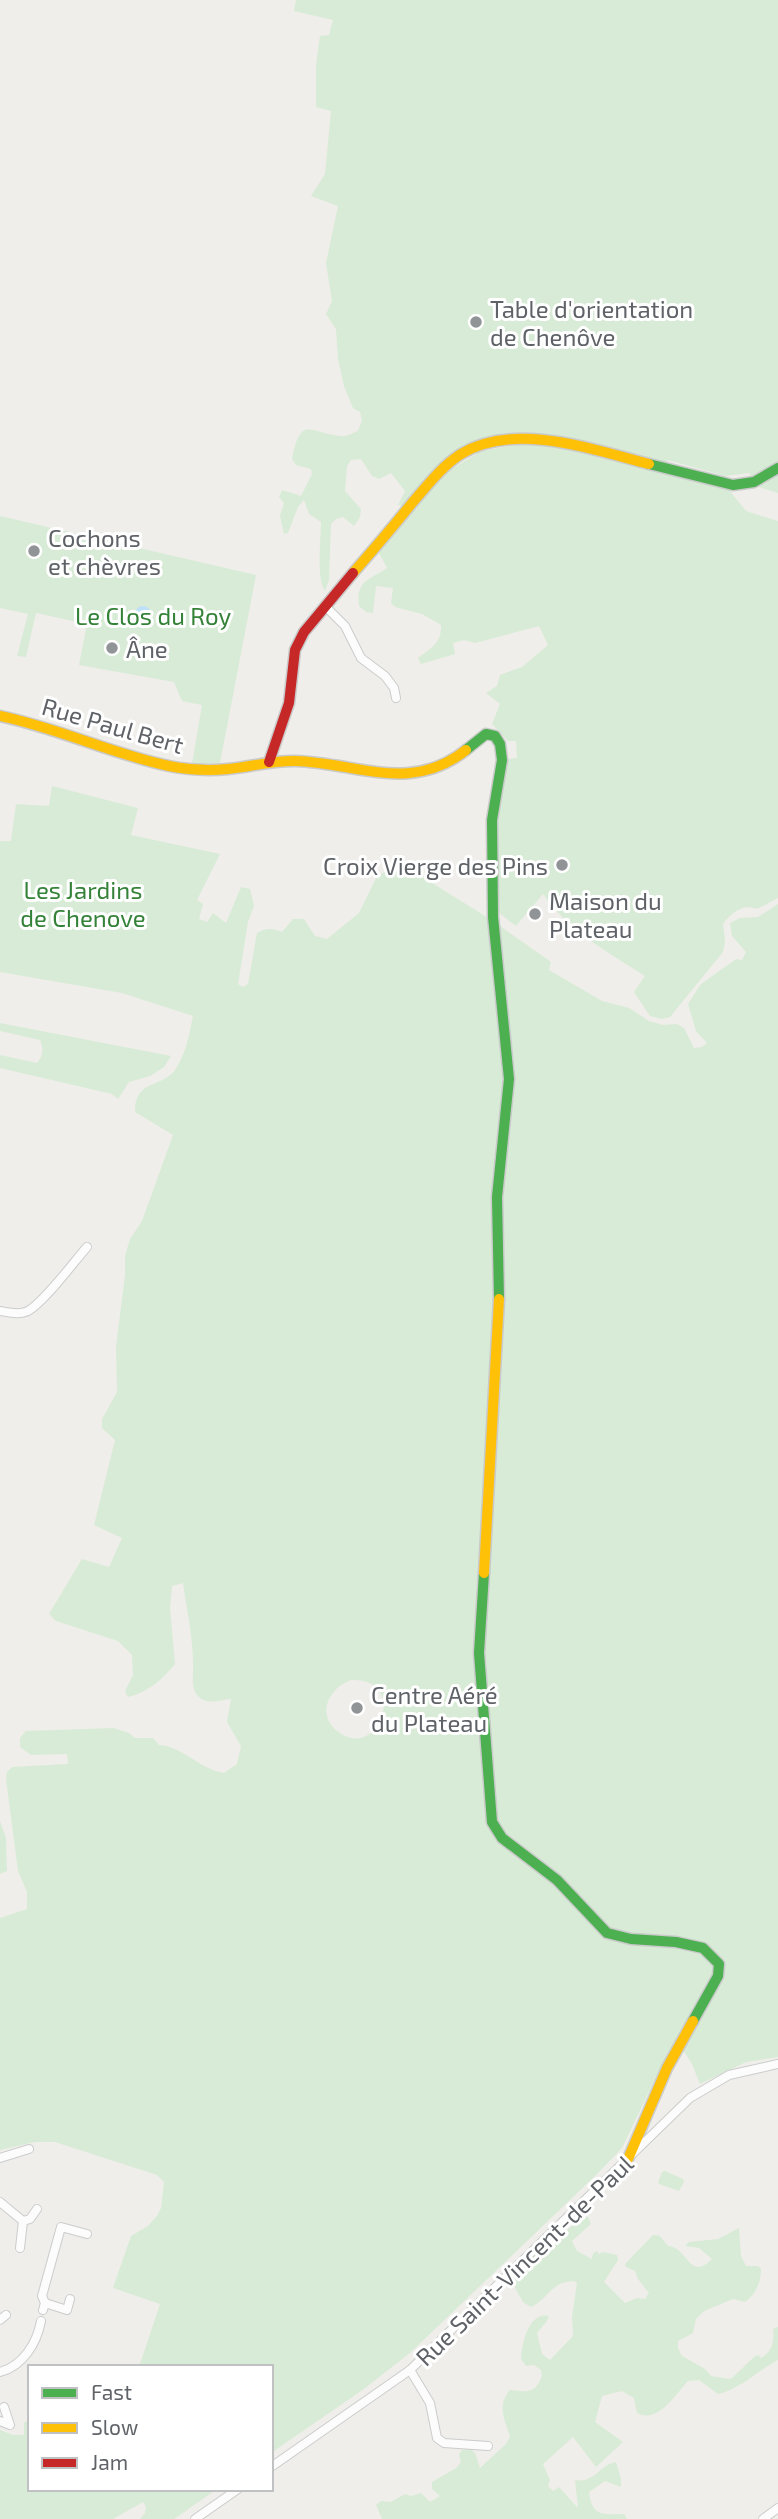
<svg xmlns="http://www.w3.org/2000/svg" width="778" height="2519" viewBox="0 0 778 2519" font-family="'Exo 2',sans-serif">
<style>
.green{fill:#d8ebd6;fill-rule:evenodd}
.water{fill:#bfe0f9}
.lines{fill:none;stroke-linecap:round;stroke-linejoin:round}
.street-casing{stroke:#cbcccc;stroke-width:10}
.fast-casing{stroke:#cacacb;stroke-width:13}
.slow-casing{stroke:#cacacb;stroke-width:13}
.jam-casing{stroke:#cacacb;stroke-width:13}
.street{stroke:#fdfcfc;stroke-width:8}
.fast{stroke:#4caf50;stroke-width:10}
.slow{stroke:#ffc107;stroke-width:10}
.jam{stroke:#c62828;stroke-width:10}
.poi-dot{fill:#919496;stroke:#fff;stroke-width:2.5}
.labels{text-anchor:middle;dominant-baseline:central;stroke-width:6;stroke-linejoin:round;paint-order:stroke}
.poi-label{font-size:24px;fill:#5f6368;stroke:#fff;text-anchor:start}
.park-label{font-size:24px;fill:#348238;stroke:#fff}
.street-label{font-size:24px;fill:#5f6368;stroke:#fff}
</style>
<rect width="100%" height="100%" fill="#efeeea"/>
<g class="green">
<path d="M296,0H778V493L759,487L749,473L725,476L668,460L666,464L588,442L529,433L477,442L444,461L430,473L403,506L398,505L405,491L391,473L379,479L372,476L361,459L351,460L347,466L345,491L361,509L360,517L354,526L343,517L336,519L331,524L329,580L325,591C316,579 321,539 321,522L309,514L304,500L298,507L288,533L284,534L280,516L284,503L279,497L282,490L301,496L312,474L311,469L296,465L292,459C301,414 309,433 341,436C347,437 352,433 358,431L362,420L360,412L353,408L344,386L338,359L336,329L326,314L332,301L326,263L338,206L311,196L325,174L331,111L316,107V65L320,36L329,35L333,20L294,11Z"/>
<path d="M528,443L570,449L716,486L729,490L746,511L778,521V898L757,909C742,903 731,913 723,924L725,941L723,952L670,1017L662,1019L650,1016L634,992L645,976C609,953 568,930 543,894L516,926L499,913L495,828L508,759L517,758L516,741H508L492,724L500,704L486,693L497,686L500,675L522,667L548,645L539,626L475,643L464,640L453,643L455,654L421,664L418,658C431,648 442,643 441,625L422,614L395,607L391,603L393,588L376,586L373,613L366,612L359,606C356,580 368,581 387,568L378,551L445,473L481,451Z"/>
<polygon points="0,516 256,575 220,763 192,764 202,705 182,701 174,682 79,665 87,624 36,613 26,657 17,656 28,614 0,608"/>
<path d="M52,786L138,808L131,835L220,854L197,900L203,904L199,919L207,922L213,913L226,923L241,887L250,889L254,906L248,922L238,984L243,987L248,984L257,933C266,928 272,928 282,932L293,919H304L315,936L327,939L359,913L377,876L388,870L416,873L490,919L551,962L549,970L602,1001L629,1008L649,1021L663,1025L677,1024L684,1028L694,1048L702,1047L707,1043L696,1031L688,1004L701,984L736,959L742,960L746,952L732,936L730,923L740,918L758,917L778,904V2057L746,2062L700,2084L692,2064L681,2047L669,2063L661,2067L622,2148L596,2175L411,2352L364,2389L271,2453V2367H139L160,2304L113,2288L131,2236L148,2226L157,2216L161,2208L164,2182L157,2175L55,2142H35L0,2150V1918L27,1909V1892L18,1871L6,1779L7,1772L12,1767L68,1764L67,1754L31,1755L20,1747V1738L26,1731L113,1728L129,1733L135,1738H153L159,1745C184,1747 199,1769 224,1773L237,1764L241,1746L227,1722L231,1699C220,1700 207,1705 199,1697C191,1689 193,1681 193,1671C194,1640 187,1613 183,1583L172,1586L170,1608L175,1664C163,1679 147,1693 128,1697L125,1691L133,1675L132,1655L118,1641L56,1621L49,1614L82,1559L109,1567L122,1538L94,1525L115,1440L102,1428V1419L117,1392L116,1347L125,1275V1256L130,1239L142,1221L173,1135L135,1112C135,1079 160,1089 175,1070C186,1054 189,1035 193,1016L122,993L0,972V841H11L16,804L49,806ZM351,1680C410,1677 379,1764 337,1731C316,1714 329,1688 351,1680Z"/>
<path d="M0,1023L171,1056L164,1067L150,1076L129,1082L118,1099L112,1094L0,1068V1055L37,1063C43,1056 44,1049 40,1040L0,1031Z"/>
<polygon points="0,1821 6,1838 7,1871 0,1874"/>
<polygon points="665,2171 683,2179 684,2182 679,2191 659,2184 658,2182 662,2172"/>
<path d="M581,2217H588L591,2224L572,2241L577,2251L592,2259L593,2253L597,2251L599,2254L603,2252L617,2255L618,2260L604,2282L625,2303L637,2298L645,2299L649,2293L638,2279L635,2271L626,2267L625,2264L653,2235L660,2236L668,2246C688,2247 689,2282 712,2259L699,2248L685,2246L689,2242L718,2239L739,2228L741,2256L746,2266H758L761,2269C761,2283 756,2294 745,2302L733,2299L704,2311L696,2319L693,2333L678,2341V2348L682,2356L705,2369L711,2376L731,2379L755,2356L758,2355L761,2358C773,2351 774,2342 773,2329L778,2327V2360C757,2371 741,2389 718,2394L699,2380L688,2381C675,2395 658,2424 637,2413L634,2398L622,2391L602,2396L595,2422L623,2442L596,2467L573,2437L543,2464L550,2480L548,2486L553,2491L559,2487L578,2508L575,2480C594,2484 599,2465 616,2462L621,2479V2487L605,2481L589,2492C592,2518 604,2514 624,2514L627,2519H382L376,2505L381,2501L391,2502L405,2494L411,2496L421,2493L430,2502L440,2496L432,2489V2482L456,2468L461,2462L459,2455L462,2450L470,2449L475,2453L480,2468L506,2444L510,2436C504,2419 497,2405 510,2390C527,2392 535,2394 542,2376L541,2370L534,2365L526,2366L521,2359C522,2343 529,2311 549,2316L547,2321L537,2333L542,2354L550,2360L573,2336L572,2317L577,2283L574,2281C550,2282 550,2298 531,2307L523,2302L513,2284L518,2270L531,2265L534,2253L555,2242Z"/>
<polygon points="30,2419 30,2489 217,2489 174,2519 140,2519 145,2513 146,2507 143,2502 113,2519 0,2519 0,2430 13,2435 24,2435 24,2423"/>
</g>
<circle class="water" cx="143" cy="614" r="8"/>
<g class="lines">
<defs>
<g id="street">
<polyline points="325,606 345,626 361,658 385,676 394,688 396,698"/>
<path d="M0,1311C9,1313 20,1315 28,1311C45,1301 73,1263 87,1247"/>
<polyline points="0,2158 29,2149"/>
<polyline points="0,2202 23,2221 20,2248"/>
<polyline points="23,2221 30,2219 37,2209"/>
<polyline points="45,2303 67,2310 70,2299"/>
<polyline points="43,2310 45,2303 42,2296 61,2227 87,2234"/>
<polyline points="0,2320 6,2315"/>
<polyline points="410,2370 430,2403 437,2438 444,2443 488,2446"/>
<path d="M0,2372C23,2366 37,2343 41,2321"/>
<polyline points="0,2421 10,2425 4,2407"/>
<polyline points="271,2467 410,2370 690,2098 729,2075 778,2064"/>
<polyline points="195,2519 238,2489"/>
<polyline points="763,2519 778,2508"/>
</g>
<g id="fast">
<polyline points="649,464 733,485 754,482 778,468"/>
<polyline points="466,750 486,734 495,736 500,744 502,760 492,820 493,917 509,1079 497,1197 499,1299"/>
<polyline points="484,1573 479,1653 492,1822 502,1838 557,1880 607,1933 631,1939 676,1942 703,1948 719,1964 718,1976 693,2021"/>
</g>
<g id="slow">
<path d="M353,573C373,550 393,527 412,503C427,486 442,466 461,454C515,421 594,450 649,464"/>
<path d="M0,716C58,728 112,754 169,766C189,770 208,771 228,769C251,767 273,760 296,761C357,763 411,794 466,750"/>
<polyline points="484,1573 499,1299"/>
<polyline points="628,2159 667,2068 693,2021"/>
</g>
<polyline id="jam" points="269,762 289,703 295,650 304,632 353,573"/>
</defs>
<use href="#street" class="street-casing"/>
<use href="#fast" class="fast-casing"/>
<use href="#slow" class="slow-casing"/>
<use href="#jam" class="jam-casing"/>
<use href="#street" class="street"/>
<use href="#fast" class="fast"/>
<use href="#slow" class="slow"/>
<use href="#jam" class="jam"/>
</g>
<g class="poi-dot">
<circle cx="476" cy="322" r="7"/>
<circle cx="34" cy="551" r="7"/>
<circle cx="112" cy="648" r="7"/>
<circle cx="562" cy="865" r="7"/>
<circle cx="535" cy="914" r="7"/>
<circle cx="357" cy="1708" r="7"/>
</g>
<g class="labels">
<g class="poi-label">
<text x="490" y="308">Table d'orientation<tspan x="490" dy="28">de Chenôve</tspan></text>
<text x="48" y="537">Cochons<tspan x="48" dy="28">et chèvres</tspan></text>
<text x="126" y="648">Âne</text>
<text x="548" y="865" text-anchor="end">Croix Vierge des Pins</text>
<text x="549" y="900">Maison du<tspan x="549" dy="28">Plateau</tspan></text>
<text x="371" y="1694">Centre Aéré<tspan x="371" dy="28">du Plateau</tspan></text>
</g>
<g class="park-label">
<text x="153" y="615">Le Clos du Roy</text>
<text x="83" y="889">Les Jardins<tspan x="83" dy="28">de Chenove</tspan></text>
</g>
<g class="street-label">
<text transform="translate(113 725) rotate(16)">Rue Paul Bert</text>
<text transform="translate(524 2260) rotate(-44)">Rue Saint-Vincent-de-Paul</text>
</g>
</g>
<rect x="28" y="2365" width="245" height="126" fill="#ffffff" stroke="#bfc1c3" stroke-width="2"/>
<rect x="42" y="2388" width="35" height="10" fill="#4caf50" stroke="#bfc1c3" stroke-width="2"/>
<text x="91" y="2400" font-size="21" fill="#5f6368">Fast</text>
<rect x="42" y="2423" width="35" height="10" fill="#ffc107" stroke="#bfc1c3" stroke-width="2"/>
<text x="91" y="2435" font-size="21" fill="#5f6368">Slow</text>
<rect x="42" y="2458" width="35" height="10" fill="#c62828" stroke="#bfc1c3" stroke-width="2"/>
<text x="91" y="2470" font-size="21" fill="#5f6368">Jam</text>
</svg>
